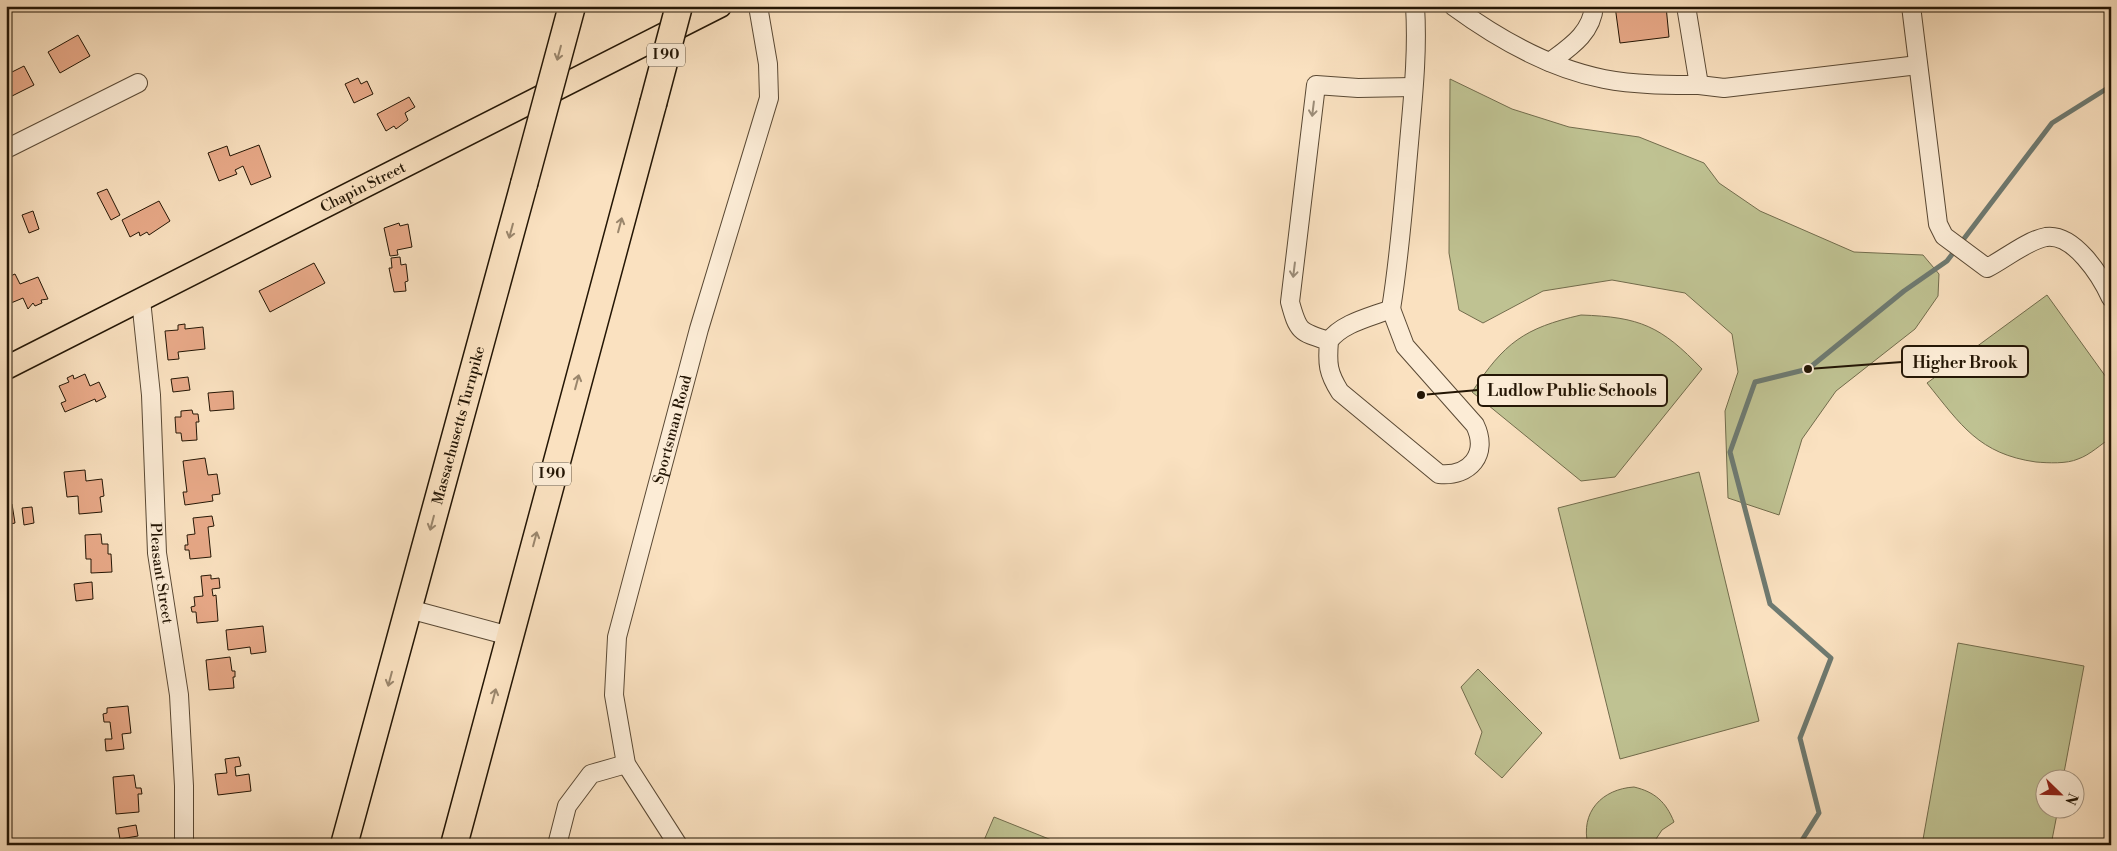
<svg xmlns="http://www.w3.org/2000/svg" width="2117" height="851" viewBox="0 0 2117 851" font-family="'Libre Bodoni',serif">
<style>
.green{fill:#bfc292;stroke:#726c4c}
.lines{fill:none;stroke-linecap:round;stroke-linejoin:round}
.stream{stroke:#6e7a71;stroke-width:5}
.building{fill:#e8a988;stroke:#241605}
.minor-casing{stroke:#5a4934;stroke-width:20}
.major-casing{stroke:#241605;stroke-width:25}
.highway-casing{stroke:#241605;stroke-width:29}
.minor{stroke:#fcecd6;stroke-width:18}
.major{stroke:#fae1c0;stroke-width:22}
.highway{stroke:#fae1c0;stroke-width:26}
.highway-bridge-casing{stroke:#241605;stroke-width:29;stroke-linecap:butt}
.highway-bridge{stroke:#fae1c0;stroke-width:26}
.oneway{stroke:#9a866c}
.oneway2{stroke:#9b8c78}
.labels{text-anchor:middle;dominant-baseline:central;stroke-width:4;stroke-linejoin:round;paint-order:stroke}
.shield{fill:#fcecd6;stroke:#655644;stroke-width:1}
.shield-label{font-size:14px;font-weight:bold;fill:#241605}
.street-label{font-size:15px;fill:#241605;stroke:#fcecd6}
.leader{fill:none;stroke:#241605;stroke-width:2}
.callout-dot{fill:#241605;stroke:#fcecd6;stroke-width:2}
.callout{fill:#fcecd6;stroke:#241605;stroke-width:2}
.callout-label{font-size:16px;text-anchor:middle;font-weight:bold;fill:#241605}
</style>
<rect width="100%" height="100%" fill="#fae1c0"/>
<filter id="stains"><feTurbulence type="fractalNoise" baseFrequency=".004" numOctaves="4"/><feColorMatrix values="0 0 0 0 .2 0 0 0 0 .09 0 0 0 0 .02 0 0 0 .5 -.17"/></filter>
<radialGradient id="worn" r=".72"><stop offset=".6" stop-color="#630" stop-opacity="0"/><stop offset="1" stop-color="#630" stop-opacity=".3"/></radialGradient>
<g class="green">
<polygon points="1450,79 1512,109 1569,127 1639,137 1704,163 1719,183 1760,211 1854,252 1923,255 1939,274 1938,296 1915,329 1836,391 1802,439 1779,515 1728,498 1725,411 1738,372 1732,334 1685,293 1612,280 1543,291 1483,323 1459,310 1449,253"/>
<path d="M2047,295L2111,384V438C2101,444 2090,455 2078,459C2067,464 2048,463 2036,462C1979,454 1961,425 1927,383Z"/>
<path d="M1581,315C1640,317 1661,326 1702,369L1615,477L1581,481L1472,392C1504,343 1524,328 1581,315Z"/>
<polygon points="1699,472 1759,721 1620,759 1558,508"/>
<polygon points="1958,643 2084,666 2063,778 2044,778 2044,808 2058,809 2051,845 1922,845"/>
<polygon points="1478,669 1542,733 1502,778 1475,754 1482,732 1461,687"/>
<path d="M1634,787C1655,792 1666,802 1674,822L1662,830L1652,845H1588C1580,812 1602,789 1634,787Z"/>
<polygon points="994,817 1059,843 1058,845 982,845"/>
</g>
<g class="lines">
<polyline class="stream" points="1799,845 1819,813 1800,738 1831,658 1770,604 1730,452 1755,382 1808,369 1904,291 1947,261 2052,123 2111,86"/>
</g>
<g class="building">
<polygon points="838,6 850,6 840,11"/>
<polygon points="1615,6 1666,6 1669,37 1620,43"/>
<polygon points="78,35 90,56 60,73 48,52"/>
<polygon points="24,66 34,85 6,99 6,75"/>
<polygon points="358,78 361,84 367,81 373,94 354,103 345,84"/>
<polygon points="409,97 415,107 405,113 408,120 396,129 394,126 386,131 377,114"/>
<polygon points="259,145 271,177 251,185 243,166 235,170 237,174 219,181 208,153 227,146 230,156"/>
<polygon points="107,189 120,215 111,220 97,193"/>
<polygon points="159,201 170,221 149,235 147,232 140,236 139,232 130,237 122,220"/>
<polygon points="33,211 39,229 29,233 22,215"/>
<polygon points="399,223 400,226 408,224 412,247 397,250 398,255 390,256 384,228"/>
<polygon points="400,257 401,265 406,264 408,281 405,282 406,291 394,292 389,268 392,268 391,258"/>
<polygon points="314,263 325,283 270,312 259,291"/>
<polygon points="15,274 20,284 38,277 48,299 41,300 42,303 35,306 33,303 28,309 23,298 11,303 6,293 6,278"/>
<polygon points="185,324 185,329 203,327 205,349 178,352 179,359 168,360 165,331 178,330 178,325"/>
<polygon points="85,374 90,386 99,382 106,397 96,402 95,399 65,412 61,403 66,401 59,386 69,382 67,378 73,375 74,379"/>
<polygon points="188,377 190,390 173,392 171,379"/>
<polygon points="233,391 234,409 210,411 208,393"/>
<polygon points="192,410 193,414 198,414 199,422 196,422 197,440 182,441 181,433 176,433 175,417 181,417 181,411"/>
<polygon points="205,458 208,475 217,474 220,494 212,495 213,501 185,505 183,492 187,492 183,461"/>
<polygon points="85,470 86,481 102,479 104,496 100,497 102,512 79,514 78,496 67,497 64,472"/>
<polygon points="12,504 15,523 6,525 6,505"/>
<polygon points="32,507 34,523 24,525 22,508"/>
<polygon points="212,516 214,526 208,527 211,557 190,559 189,550 185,550 185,545 188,545 187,535 195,534 193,518"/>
<polygon points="101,534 102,544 108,544 108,554 111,554 112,572 91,573 91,559 86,559 85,535"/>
<polygon points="211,575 211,579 219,578 220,588 212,589 213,596 216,595 218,621 197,623 196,612 192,612 191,607 195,606 194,597 203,596 201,576"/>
<polygon points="92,582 93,599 76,601 74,584"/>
<polygon points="263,626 266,652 251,654 250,647 228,650 226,630"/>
<polygon points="230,657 232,671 235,671 235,677 233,677 234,688 209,690 206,660"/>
<polygon points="128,706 131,733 122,734 124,749 106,751 105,739 112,739 110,722 104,722 103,714 107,713 107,708"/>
<polygon points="239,757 241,766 235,767 236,776 249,774 251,791 218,795 215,774 227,773 225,759"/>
<polygon points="134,775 136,788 141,788 142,794 138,794 139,812 116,814 113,777"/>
<polygon points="136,825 138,836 120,839 118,828"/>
</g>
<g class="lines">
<defs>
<g id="minor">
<path d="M1453,6C1498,39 1548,68 1604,79C1635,85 1667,85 1699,85L1686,6"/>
<path d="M1911,6L1938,224L1944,236L1987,268C2003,260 2028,240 2046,237C2074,233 2101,276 2111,298"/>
<path d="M1550,62C1570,47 1592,33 1594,6"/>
<polyline points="1699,85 1724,88 1918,65"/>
<polyline points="6,149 138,83"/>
<path id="s1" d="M141,300L151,395L157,553L179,695L184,786V845"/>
<path d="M1391,309C1400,254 1404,198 1409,143C1413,97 1418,52 1415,6"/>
<path d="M1329,341C1327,364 1328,373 1340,392L1439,474C1470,477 1489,454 1475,425L1405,346L1391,309C1371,317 1342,323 1329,341C1300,332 1298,332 1290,302L1316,85L1358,88L1413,87"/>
<polyline points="409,609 510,636"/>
<polyline points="557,845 567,806 591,774 626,764"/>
<path id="s2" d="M678,845L626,764L614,695L617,637L699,329L769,98L768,64L758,6"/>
</g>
<g id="major">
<path id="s3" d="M6,368L720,6"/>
</g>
<g id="highway">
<path id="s4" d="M344,845L524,184"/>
<polyline points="454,845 653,104"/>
</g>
</defs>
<use href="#minor" class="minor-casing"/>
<use href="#major" class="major-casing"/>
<use href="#highway" class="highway-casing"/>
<use href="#minor" class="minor"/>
<use href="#major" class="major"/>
<use href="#highway" class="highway"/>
<defs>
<g id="highway-bridge">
<polyline points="653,104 679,6"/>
<polyline points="524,184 572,6"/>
</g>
</defs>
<use href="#highway-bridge" class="highway-bridge-casing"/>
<use href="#highway-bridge" class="highway-bridge"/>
</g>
<defs><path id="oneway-shaft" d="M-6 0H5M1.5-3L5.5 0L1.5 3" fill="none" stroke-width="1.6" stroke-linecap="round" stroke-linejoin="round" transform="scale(1.25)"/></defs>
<g class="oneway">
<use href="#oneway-shaft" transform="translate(559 53) rotate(105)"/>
<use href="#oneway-shaft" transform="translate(620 225) rotate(-75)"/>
<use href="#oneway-shaft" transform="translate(511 231) rotate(105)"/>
<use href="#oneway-shaft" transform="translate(577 382) rotate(-75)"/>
<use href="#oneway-shaft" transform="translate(432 523) rotate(105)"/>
<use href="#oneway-shaft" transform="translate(535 539) rotate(-75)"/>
<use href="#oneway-shaft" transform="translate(390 679) rotate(105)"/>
<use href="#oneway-shaft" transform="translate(494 696) rotate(-75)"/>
</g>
<g class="oneway2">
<use href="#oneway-shaft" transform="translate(1313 109) rotate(97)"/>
<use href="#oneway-shaft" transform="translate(1294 270) rotate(97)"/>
</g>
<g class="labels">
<g class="shield">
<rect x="647" y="43.5" width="38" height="23" rx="4"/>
<rect x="533" y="462.5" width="38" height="23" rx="4"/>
</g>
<g class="shield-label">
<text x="666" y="55">I 90</text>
<text x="552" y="474">I 90</text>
</g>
<g class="street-label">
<text stroke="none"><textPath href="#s3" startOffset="400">Chapin Street</textPath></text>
<text stroke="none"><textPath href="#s4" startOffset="435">Massachusetts Turnpike</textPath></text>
<text stroke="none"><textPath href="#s2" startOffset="439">Sportsman Road</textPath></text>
<text stroke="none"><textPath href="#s1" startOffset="274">Pleasant Street</textPath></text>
</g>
</g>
<path class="leader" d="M1808 369L1902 362M1421 395L1478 390"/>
<g class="callout-dot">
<circle cx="1808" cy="369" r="5"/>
<circle cx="1421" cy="395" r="5"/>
</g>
<g class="callout">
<rect x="1902" y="346" width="126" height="31" rx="5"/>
<rect x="1478" y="375" width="189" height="31" rx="5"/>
</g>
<g class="callout-label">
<text x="1965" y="368">Higher Brook</text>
<text x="1572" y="396">Ludlow Public Schools</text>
</g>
<rect width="2117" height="851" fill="none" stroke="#fae1c0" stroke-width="25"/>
<rect x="8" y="8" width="2102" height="836" fill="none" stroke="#241605" stroke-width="2.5"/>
<rect x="12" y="12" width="2092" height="826" fill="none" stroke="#241605"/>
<g transform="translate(2060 794) rotate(113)"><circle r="24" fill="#fcecd6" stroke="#a69682"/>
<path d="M0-4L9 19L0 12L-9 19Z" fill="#8f2418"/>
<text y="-8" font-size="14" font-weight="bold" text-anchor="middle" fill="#241605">N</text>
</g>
<rect width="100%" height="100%" filter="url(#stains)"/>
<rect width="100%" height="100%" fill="url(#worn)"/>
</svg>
